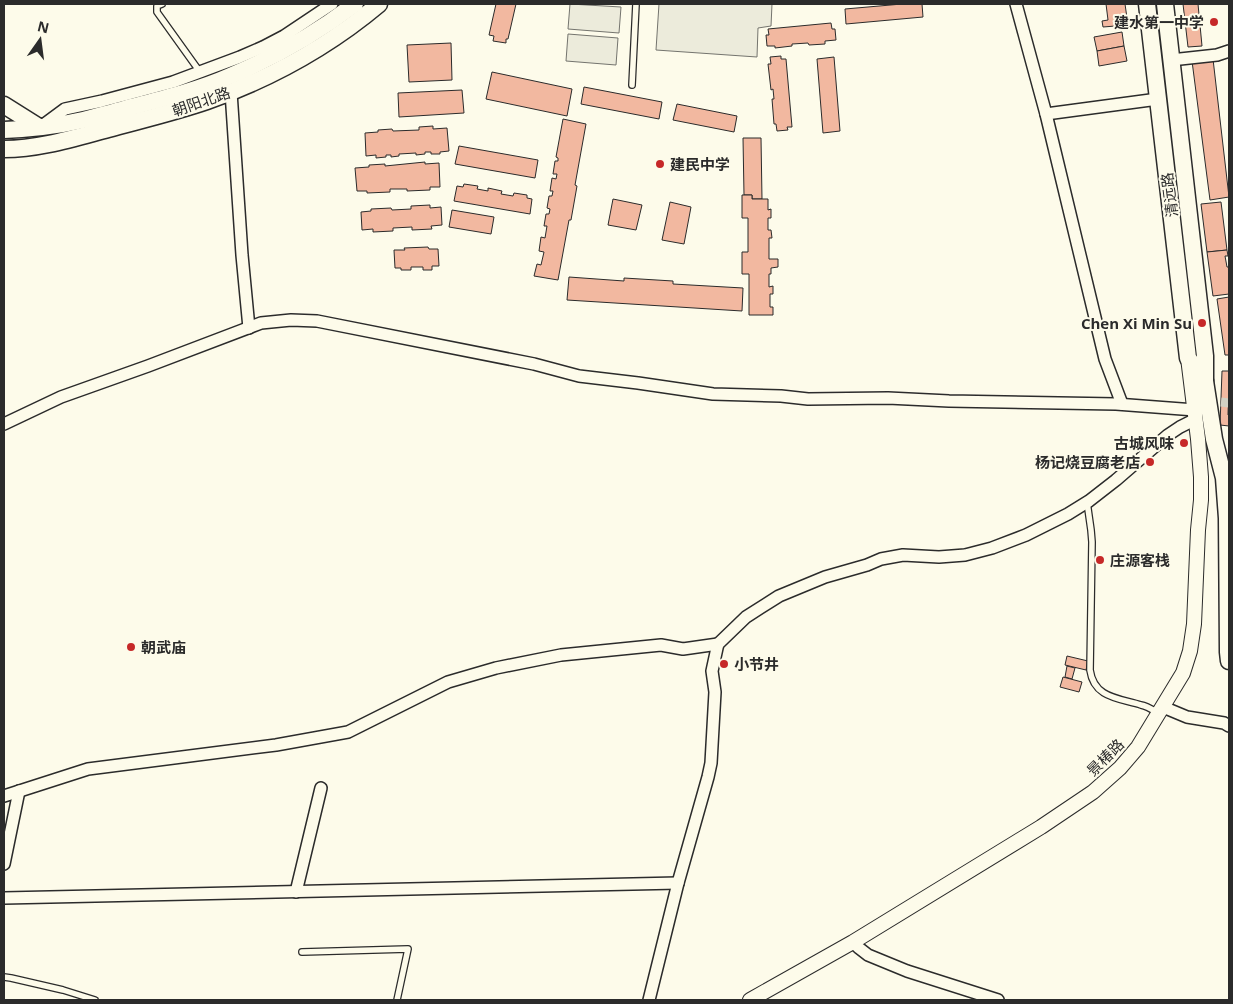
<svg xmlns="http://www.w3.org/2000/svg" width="1233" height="1004" viewBox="0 0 1233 1004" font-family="'Open Sans','Noto Sans SC',sans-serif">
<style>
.green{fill:#ecebdb;stroke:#74746e}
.building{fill:#f2b8a0;stroke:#2b2b2b}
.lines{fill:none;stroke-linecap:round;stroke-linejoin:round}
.pedestrian-tunnel{stroke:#d3d1c4;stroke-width:9;stroke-dasharray:9 4.5;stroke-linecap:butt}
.service-casing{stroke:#2b2b2b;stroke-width:8}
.minor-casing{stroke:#2b2b2b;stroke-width:14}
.tertiary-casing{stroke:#2b2b2b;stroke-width:16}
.secondary-casing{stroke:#2b2b2b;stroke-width:19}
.service{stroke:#fdfbea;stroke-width:5.5}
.minor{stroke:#fdfbea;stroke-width:11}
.tertiary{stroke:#fdfbea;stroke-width:14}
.secondary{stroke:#fdfbea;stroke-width:16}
.poi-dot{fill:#c62828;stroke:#fdfbea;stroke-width:2}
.labels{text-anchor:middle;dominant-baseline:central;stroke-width:4;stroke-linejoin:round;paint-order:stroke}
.poi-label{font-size:15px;font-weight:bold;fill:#2b2b2b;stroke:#fdfbea;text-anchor:end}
.street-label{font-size:15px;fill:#2b2b2b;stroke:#fdfbea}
</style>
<rect width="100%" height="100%" fill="#fdfbea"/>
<g class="green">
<polygon points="570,4 621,7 619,33 568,29"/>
<polygon points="659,4 772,4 771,26 758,28 757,57 656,50"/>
<polygon points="568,34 618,38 616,65 566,61"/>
</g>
<g class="building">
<polygon points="496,4 516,4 508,39 506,39 506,43 493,41 494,36 489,35"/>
<polygon points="902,4 922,4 923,17 846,24 845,9"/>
<polygon points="1106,4 1125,4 1128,25 1103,27 1102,21 1108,20"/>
<polygon points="1183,4 1198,4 1202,46 1188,47"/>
<polygon points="831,23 832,29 835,29 836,40 825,41 825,44 809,45 808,43 792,44 792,46 775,48 775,46 767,46 766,35 769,35 768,29"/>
<polygon points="1122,32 1124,46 1097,51 1094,37"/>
<polygon points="451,43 452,80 409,82 407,45"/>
<polygon points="1124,46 1127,61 1099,66 1097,51"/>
<polygon points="781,56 781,59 786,59 792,127 787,127 788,130 777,131 776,124 774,124 772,99 774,99 773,89 771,90 768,64 771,64 770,57"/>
<polygon points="834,57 840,131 823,133 817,59"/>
<polygon points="1213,59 1229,197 1210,200 1192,61"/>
<polygon points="492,72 572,89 567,116 486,99"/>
<polygon points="584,87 662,102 659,119 581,104"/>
<polygon points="462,90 464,113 399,117 398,93"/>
<polygon points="677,104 737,116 734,132 673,120"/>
<polygon points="563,119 586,124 575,185 577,186 571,220 569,220 558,280 534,276 537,264 541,265 544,252 539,251 541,237 545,238 547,226 544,226 546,214 549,214 550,209 547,208 549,196 552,196 553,191 550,191 552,178 556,179 557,174 553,174 555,161 558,161 558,158 556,157"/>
<polygon points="433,126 433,129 447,128 449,151 440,152 440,154 431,154 431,152 425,152 425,154 416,155 416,153 399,154 399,156 391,157 391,155 386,155 386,157 376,158 376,155 366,156 365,133 378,132 378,130 392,129 393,131 419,130 419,127"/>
<polygon points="743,138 761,138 762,199 752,199 752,195 744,195"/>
<polygon points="459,146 538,160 535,178 455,164"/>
<polygon points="425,162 425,164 439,163 440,187 430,187 430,190 407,191 407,189 390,189 390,192 367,193 367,191 357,191 355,168 369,167 369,165 385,164 385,166"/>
<polygon points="464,184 478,186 477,189 488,191 488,188 502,191 501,194 513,196 514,193 527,195 527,198 532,199 530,214 454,201 457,186 463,187"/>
<polygon points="742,195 752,195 752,199 768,199 768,210 771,209 771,218 768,218 768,230 771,230 772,238 769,238 769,259 778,259 778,267 771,268 771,274 769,274 769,287 773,286 773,294 770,294 770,307 773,307 773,315 749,315 749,274 742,274 742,252 748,252 748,218 742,218"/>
<polygon points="613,199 642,205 636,230 608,225"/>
<polygon points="670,202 691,207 684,244 662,240"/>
<polygon points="1221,202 1227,250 1207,252 1201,204"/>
<polygon points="430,205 430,208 441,207 442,225 431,226 432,229 412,230 412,227 393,228 393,231 373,232 373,229 362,230 361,212 371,211 371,209 391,208 392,210 411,209 411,206"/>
<polygon points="452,210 494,217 491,234 449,227"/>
<polygon points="428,247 429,249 438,249 439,266 432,266 432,270 423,270 423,267 411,267 411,270 401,270 401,268 395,268 394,250 405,250 404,248"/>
<polygon points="1227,250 1228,256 1225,256 1227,267 1229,267 1229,294 1213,296 1207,252"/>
<polygon points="569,277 624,281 624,278 673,281 673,284 743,288 742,311 567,300"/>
<polygon points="1229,297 1229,355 1225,355 1217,299"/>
<polygon points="1222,371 1229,371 1229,426 1220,425"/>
<polygon points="1229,381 1229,415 1228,415"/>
<polygon points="1067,656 1088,661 1086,670 1065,665"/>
<polygon points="1067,666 1075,668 1072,679 1065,677"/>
<polygon points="1063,677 1082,682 1079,692 1060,687"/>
</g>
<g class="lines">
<polyline class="pedestrian-tunnel" points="1221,402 1229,403"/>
<defs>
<g id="service">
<polyline points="162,4 157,6 157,12 200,72"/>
<polyline points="632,85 636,4"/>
<path d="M1087,502L1091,530L1092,542L1090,670C1094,698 1118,698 1141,705C1147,706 1153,710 1158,713"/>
<polyline points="302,952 408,949 397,1000"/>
<polyline points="4,977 11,978 63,990 95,1000"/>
</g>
<g id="minor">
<polyline points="1016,4 1046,114 1105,359 1122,404"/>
<polyline points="1171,60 1217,55 1229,51"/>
<polyline points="231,92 242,255 249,328"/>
<polyline points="1046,114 1158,99"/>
<polyline points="42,126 65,109 102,101 173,82 240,57 263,47 284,36 332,4"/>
<polyline points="4,424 61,397 148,366 261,323 291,320 317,321 534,364 579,376 638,383 713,394 781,396 808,399 888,398 949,401 1116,404 1195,410"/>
<polyline points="1163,707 1187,717 1224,723 1229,726"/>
<polyline points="4,796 88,769 276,745 348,732 448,682 496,668 561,655 661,645 683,649 718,644"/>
<polyline points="4,864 19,791"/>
<polyline points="296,892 321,788"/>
<polyline points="4,898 678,883"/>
<polyline points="853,942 859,948 868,955 907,971 998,1000"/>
<polyline points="649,1000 678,883 708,777 711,763 715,692 712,671 717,648 718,644 746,617 779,596 825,577 867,565 881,559 903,555 939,557 965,555 992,548 1026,535 1068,514 1089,501 1116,480 1168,435 1180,427 1196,419"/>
</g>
<polyline id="tertiary" points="750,1000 853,942 1041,827 1093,792 1120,768 1138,747 1183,673 1190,651 1194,624 1198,530 1201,500 1201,477 1198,439 1188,358"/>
<g id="secondary">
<polyline points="1147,4 1188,358 1205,381 1214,439 1224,478 1227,518 1228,652 1229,661"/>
<polyline points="1165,4 1205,356 1205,381 1195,410"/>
<polyline points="4,105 39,127"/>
<path d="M4,130C30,129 57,126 83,120C99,116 115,112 131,107C165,98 198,90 230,76C275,57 317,33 355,4"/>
<path d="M4,149C39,149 74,138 108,129C141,120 175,112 207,101C269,79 329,46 379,4"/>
</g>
</defs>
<use href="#service" class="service-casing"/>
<use href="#minor" class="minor-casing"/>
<use href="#tertiary" class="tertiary-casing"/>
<use href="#secondary" class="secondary-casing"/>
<use href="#service" class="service"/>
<use href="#minor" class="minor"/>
<use href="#tertiary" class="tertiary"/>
<use href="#secondary" class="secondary"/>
</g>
<g class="poi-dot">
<circle cx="1214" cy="22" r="5"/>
<circle cx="660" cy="164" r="5"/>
<circle cx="1202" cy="323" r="5"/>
<circle cx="1184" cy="443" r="5"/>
<circle cx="1150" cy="462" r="5"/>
<circle cx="1100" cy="560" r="5"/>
<circle cx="131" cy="647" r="5"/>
<circle cx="724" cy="664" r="5"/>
</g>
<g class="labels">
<g class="poi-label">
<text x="1204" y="22">建水第一中学</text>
<text x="670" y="164" text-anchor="start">建民中学</text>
<text x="1192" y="323">Chen Xi Min Su</text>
<text x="1174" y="443">古城风味</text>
<text x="1140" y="462">杨记烧豆腐老店</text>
<text x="1110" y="560" text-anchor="start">庄源客栈</text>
<text x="141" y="647" text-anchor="start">朝武庙</text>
<text x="734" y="664" text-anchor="start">小节井</text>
</g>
<g class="street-label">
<text transform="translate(201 101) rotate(-19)">朝阳北路</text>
<text transform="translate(1169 195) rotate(-97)">清远路</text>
<text transform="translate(1105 757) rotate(-45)">景椿路</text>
</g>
</g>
<rect width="1233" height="1004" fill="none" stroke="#2b2b2b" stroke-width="10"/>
<g transform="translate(40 40) rotate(14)" stroke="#fdfbea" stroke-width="4" paint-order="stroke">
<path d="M0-4L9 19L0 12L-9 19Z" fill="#2b2b2b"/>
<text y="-8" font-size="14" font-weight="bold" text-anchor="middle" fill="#2b2b2b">N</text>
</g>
</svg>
